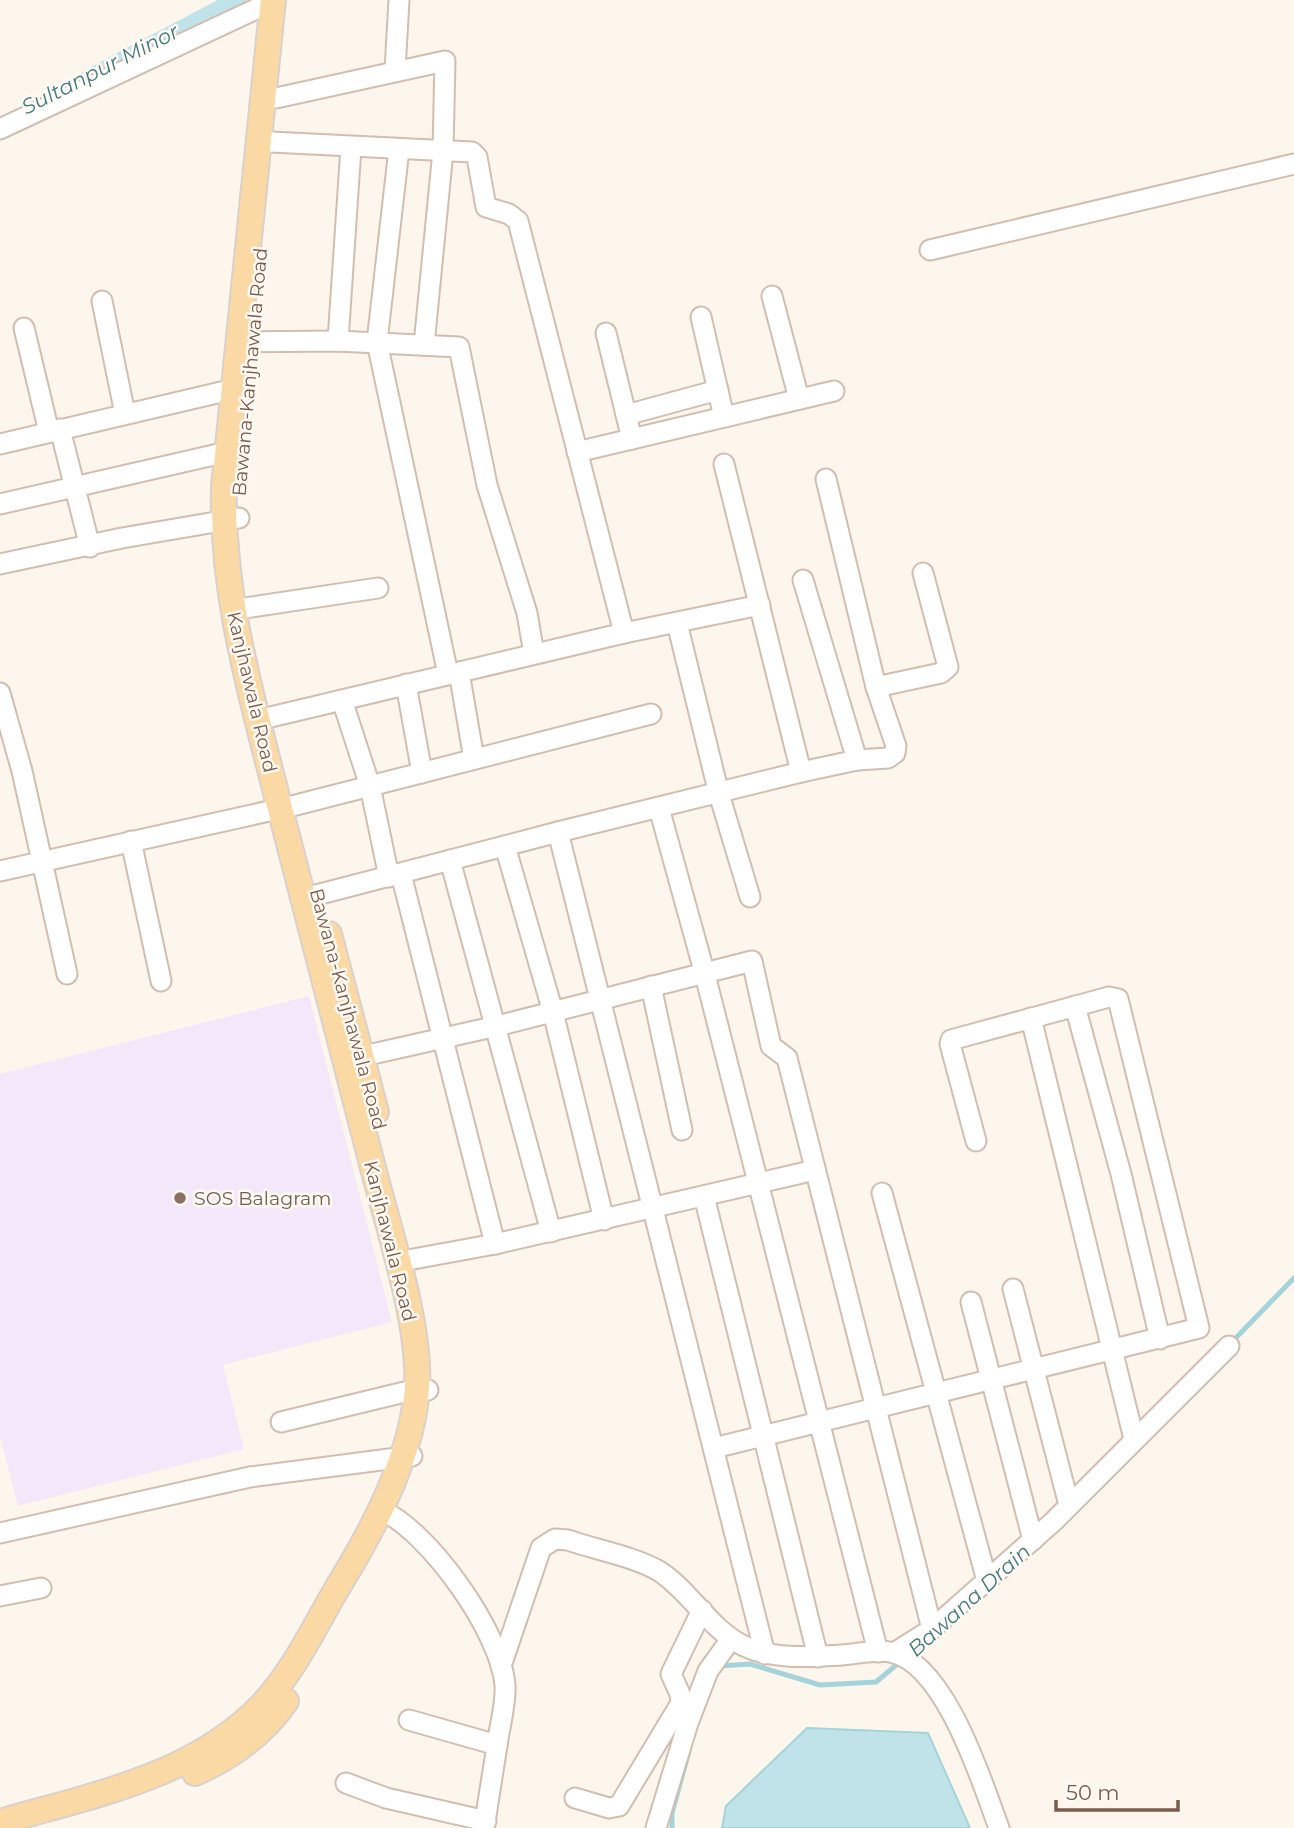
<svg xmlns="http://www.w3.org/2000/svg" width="1294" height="1828" viewBox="0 0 1294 1828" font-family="Montserrat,sans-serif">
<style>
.education{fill:#f3e8fa}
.water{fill:#bfe3e8;stroke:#a5d3da;stroke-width:2}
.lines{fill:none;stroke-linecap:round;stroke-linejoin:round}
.stream{stroke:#a5d3da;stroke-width:5}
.canal{stroke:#bfe3e8;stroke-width:18}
.minor-casing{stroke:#d1beb0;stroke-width:23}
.major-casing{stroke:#dad1cd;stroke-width:28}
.minor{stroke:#fff;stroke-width:19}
.major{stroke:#fbd9a5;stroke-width:24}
.education-dot{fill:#8d6e63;stroke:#fffaf3;stroke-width:2.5}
.labels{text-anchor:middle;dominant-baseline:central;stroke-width:5;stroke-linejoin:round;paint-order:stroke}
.street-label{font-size:19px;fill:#7a5c4d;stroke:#fffaf3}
.education-label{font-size:19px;fill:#785e54;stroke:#fffaf3;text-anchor:start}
.water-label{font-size:21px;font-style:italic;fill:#437c86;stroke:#fffaf3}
</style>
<rect width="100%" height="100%" fill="#fdf6ec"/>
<polygon class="education" points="309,996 392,1322 223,1365 244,1449 18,1506 0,1436 0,1074"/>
<polygon class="water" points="807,1728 928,1733 970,1828 722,1828 726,1806"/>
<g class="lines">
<g class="stream">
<polyline points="1230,1344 1294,1278"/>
<polyline points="719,1666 750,1664 820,1685 876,1682 901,1661"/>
<polyline points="672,1828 672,1813 689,1751"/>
</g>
<polyline class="canal" points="89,78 237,0"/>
<defs>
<g id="minor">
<polyline points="395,70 399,0"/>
<polyline points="276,98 445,61 443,151 424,345"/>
<polyline points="0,129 273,1"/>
<polyline points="271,142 472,152 477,157 486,207 509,214 518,221 624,633"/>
<polyline points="399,149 377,342 448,674"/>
<polyline points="930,250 1294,164"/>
<polyline points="772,296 799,399"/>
<polyline points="102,301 125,414"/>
<polyline points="701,317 724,417"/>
<polyline points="24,328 49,432"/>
<polyline points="606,333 632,439"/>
<polyline points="338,341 351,147"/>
<polyline points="240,342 338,341 459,347 487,485 527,613 534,654"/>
<polyline points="626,415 718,390"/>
<polyline points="60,429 90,547"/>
<polyline points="0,444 234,389"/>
<polyline points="577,452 834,391"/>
<polyline points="724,464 801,772"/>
<polyline points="0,504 227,452"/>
<polyline points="0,564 122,538 239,518"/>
<polyline points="803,580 857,760"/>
<polyline points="232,610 378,588"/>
<polyline points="677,623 719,794 750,897"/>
<polyline points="459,672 474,759"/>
<polyline points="406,684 422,773"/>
<polyline points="876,687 941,673 948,667 923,573"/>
<polyline points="0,693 22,771 67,974"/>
<polyline points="342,700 370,786 389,877"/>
<polyline points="258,720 624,633 760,605"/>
<polyline points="659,808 704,971 878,1652"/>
<polyline points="558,832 765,1654"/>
<polyline points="131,841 161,981"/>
<polyline points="505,846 553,1012 604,1220"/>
<polyline points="450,860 551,1232"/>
<polyline points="0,871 296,805 651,714"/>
<polyline points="401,874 495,1244"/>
<polyline points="301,899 558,832 801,772 857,760 888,758 895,753 896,746 876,687 826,479"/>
<polyline points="651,986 682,1130"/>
<polyline points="1075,1006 1121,1174 1160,1339"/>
<polyline points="1031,1018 1134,1439"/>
<polyline points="350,1059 497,1026 752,961 771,1046 787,1058 932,1629"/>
<polyline points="882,1193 987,1581"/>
<polyline points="704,1196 818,1657"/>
<polyline points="397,1262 495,1244 815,1170"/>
<polyline points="1013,1289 1069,1505"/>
<polyline points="971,1302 1033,1540"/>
<polyline points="281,1422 417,1389 428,1390"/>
<polyline points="714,1448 1199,1328 1118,999 1109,997 951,1040 950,1044 976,1141"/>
<path d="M381,1510C429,1531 501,1633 505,1685C506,1700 502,1717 499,1733C494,1764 489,1796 484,1828"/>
<polyline points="0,1533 250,1477 412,1456"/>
<polyline points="0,1596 41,1588"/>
<polyline points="894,1653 932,1629 1054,1521 1229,1346"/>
<path d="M501,1666L541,1548L555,1539L568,1540C596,1550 633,1556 659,1571C690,1591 709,1628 742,1645C772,1660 810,1657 842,1655C857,1654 876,1649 890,1652C945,1662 982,1782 999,1828"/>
<polyline points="409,1720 497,1745"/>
<polyline points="346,1783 386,1798 486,1821"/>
<polyline points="575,1798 609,1808 619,1806 681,1703 680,1694 671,1674 702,1610"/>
<polyline points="656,1828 688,1723 708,1671 731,1639"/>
</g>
<g id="major">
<polyline points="329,934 376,1112"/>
<path d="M195,1773C231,1757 264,1733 286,1701"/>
<path d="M0,1822C92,1795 194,1777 263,1704C294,1671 316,1624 339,1585C373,1530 413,1453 417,1388C421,1324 388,1227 372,1164C340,1041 308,919 277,797C251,694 221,593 224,486L273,0"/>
</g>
</defs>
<use href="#minor" class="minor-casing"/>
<use href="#major" class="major-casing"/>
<use href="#minor" class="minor"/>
<use href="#major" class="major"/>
</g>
<circle class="education-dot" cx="180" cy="1198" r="7"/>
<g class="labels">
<g class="street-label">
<text transform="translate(250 372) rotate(-85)">Bawana-Kanjhawala Road</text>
<text transform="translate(252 692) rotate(77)">Kanjhawala Road</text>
<text transform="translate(348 1009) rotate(75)">Bawana-Kanjhawala Road</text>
<text transform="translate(390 1241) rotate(76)">Kanjhawala Road</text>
</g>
<g class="education-label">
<text x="194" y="1198">SOS Balagram</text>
</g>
<g class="water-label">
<text transform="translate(100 69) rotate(-27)">Sultanpur Minor</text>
<text transform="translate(969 1600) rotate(-42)">Bawana Drain</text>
</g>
</g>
<path d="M1056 1800v10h122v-10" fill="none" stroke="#7a5c4d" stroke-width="3.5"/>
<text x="1066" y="1800" font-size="21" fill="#7a5c4d" stroke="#fffaf3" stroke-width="5" paint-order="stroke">50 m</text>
</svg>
